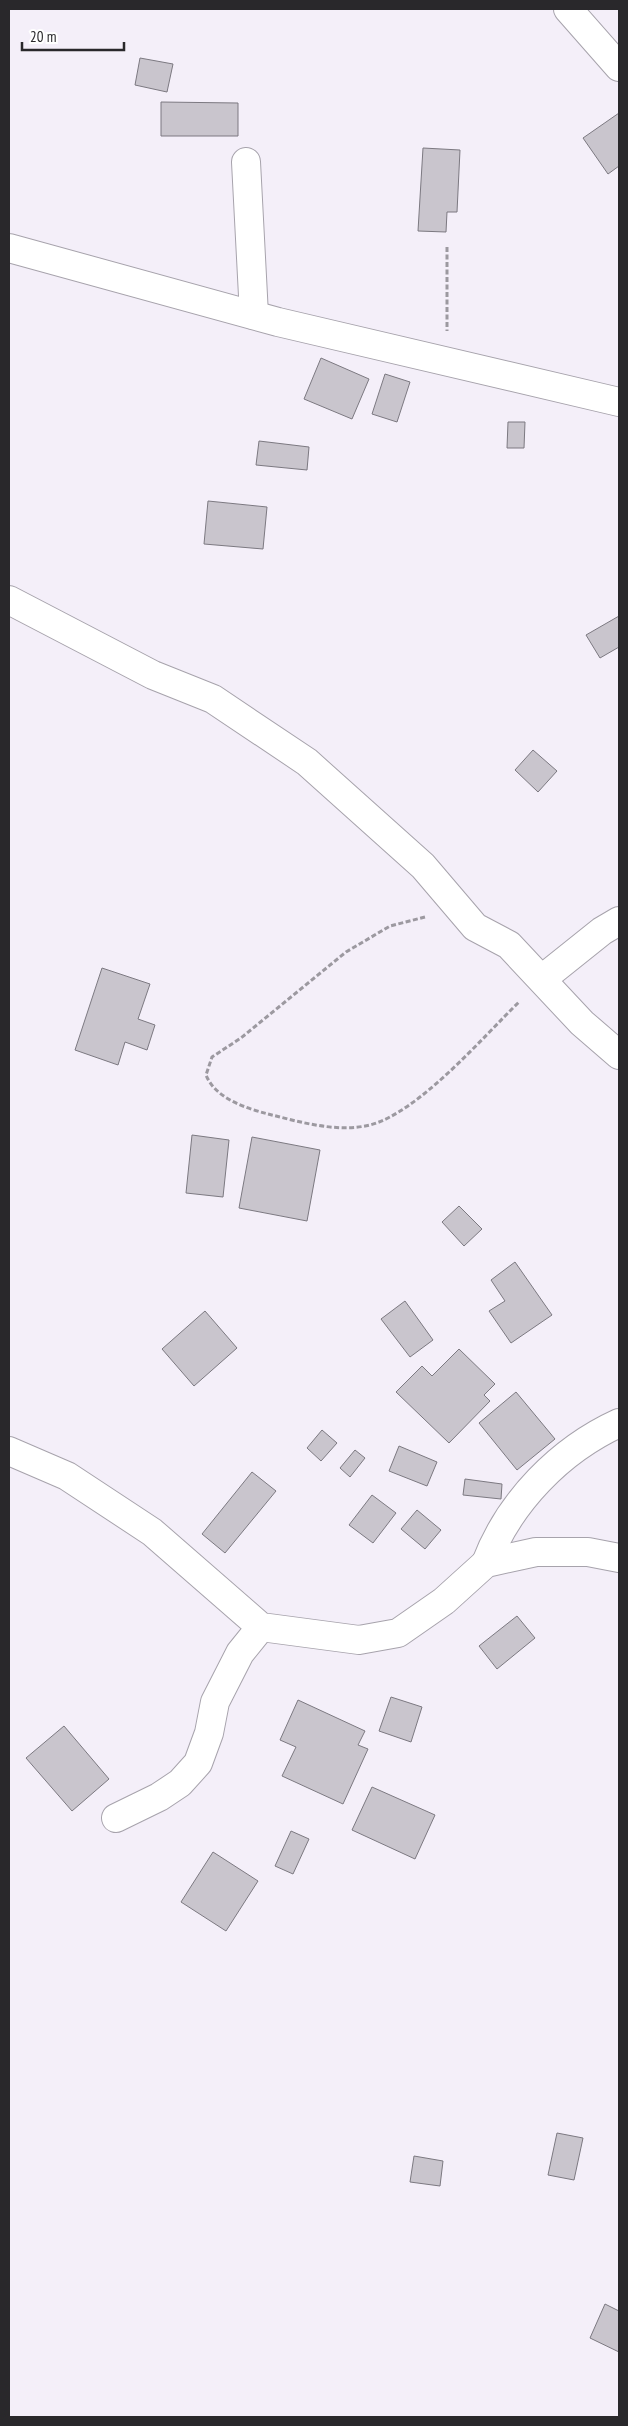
<svg xmlns="http://www.w3.org/2000/svg" width="628" height="2426" viewBox="0 0 628 2426" font-family="'PT Sans Narrow',sans-serif">
<style>
.building{fill:#c9c5cd;stroke:#7c7981}
.lines{fill:none;stroke-linecap:round;stroke-linejoin:round}
.minor-casing{stroke:#a7a3ac;stroke-width:30}
.path{stroke:#9c99a0;stroke-width:3;stroke-dasharray:5 2.5;stroke-linecap:butt}
.minor{stroke:#fff;stroke-width:28}
</style>
<rect width="100%" height="100%" fill="#f4eff9"/>
<g class="building">
<polygon points="140,58 173,64 167,92 135,85"/>
<polygon points="161,102 238,103 238,136 161,136"/>
<polygon points="619,113 619,166 608,174 583,138"/>
<polygon points="423,148 460,150 457,212 447,212 446,232 418,231"/>
<polygon points="321,358 369,379 352,419 304,399"/>
<polygon points="385,374 410,382 397,422 372,414"/>
<polygon points="508,422 525,422 524,448 507,448"/>
<polygon points="259,441 309,447 307,470 256,465"/>
<polygon points="208,501 267,507 263,549 204,544"/>
<polygon points="619,616 619,647 600,658 586,635"/>
<polygon points="533,750 557,771 538,792 515,770"/>
<polygon points="102,968 150,984 138,1019 155,1025 147,1050 125,1042 118,1065 75,1050"/>
<polygon points="192,1135 229,1140 223,1197 186,1193"/>
<polygon points="252,1137 320,1150 307,1221 239,1208"/>
<polygon points="459,1206 482,1229 464,1246 442,1222"/>
<polygon points="515,1262 552,1315 511,1343 489,1311 505,1301 491,1280"/>
<polygon points="405,1301 433,1340 410,1357 381,1319"/>
<polygon points="205,1311 237,1348 194,1386 162,1349"/>
<polygon points="459,1349 495,1384 484,1395 490,1401 449,1443 396,1392 422,1366 432,1376"/>
<polygon points="516,1392 555,1439 517,1470 479,1423"/>
<polygon points="322,1430 337,1443 321,1461 307,1448"/>
<polygon points="399,1446 437,1462 427,1486 389,1471"/>
<polygon points="355,1450 365,1458 350,1477 340,1468"/>
<polygon points="252,1472 276,1491 225,1553 202,1534"/>
<polygon points="465,1479 502,1484 501,1499 463,1495"/>
<polygon points="372,1495 396,1513 373,1543 349,1525"/>
<polygon points="417,1510 441,1530 425,1549 401,1529"/>
<polygon points="517,1616 535,1638 497,1669 479,1646"/>
<polygon points="391,1697 422,1707 411,1742 379,1731"/>
<polygon points="298,1700 365,1731 358,1745 368,1749 343,1804 282,1776 296,1747 280,1740"/>
<polygon points="64,1726 109,1779 72,1811 26,1758"/>
<polygon points="372,1787 435,1815 415,1859 352,1830"/>
<polygon points="291,1831 309,1839 293,1874 275,1866"/>
<polygon points="213,1852 258,1881 226,1931 181,1902"/>
<polygon points="557,2133 583,2138 574,2180 548,2175"/>
<polygon points="414,2156 443,2161 440,2186 410,2182"/>
<polygon points="605,2304 619,2311 619,2352 590,2338"/>
</g>
<g class="lines">
<defs>
<g id="minor">
<polyline points="568,9 619,67"/>
<polyline points="246,162 254,315"/>
<polyline points="9,248 278,322 619,402"/>
<polyline points="9,600 153,675 213,699 307,762 423,866 475,927 509,945 582,1023 619,1055"/>
<polyline points="542,979 602,931 619,921"/>
<polyline points="9,1451 67,1476 152,1532 261,1627 359,1640 398,1633 444,1601 486,1563 536,1552 588,1552 619,1558"/>
<path d="M486,1563C509,1502 560,1450 619,1423"/>
<polyline points="116,1818 159,1797 180,1783 198,1763 209,1733 215,1702 240,1653 261,1627"/>
</g>
</defs>
<use href="#minor" class="minor-casing"/>
<g class="path">
<polyline points="447,247 447,331"/>
<path d="M425,917L390,926L346,952L241,1038L212,1057L206,1075C215,1098 245,1108 268,1114C300,1122 337,1133 370,1125C419,1112 482,1038 519,1002"/>
</g>
<use href="#minor" class="minor"/>
</g>
<rect width="628" height="2426" fill="none" stroke="#29282b" stroke-width="20"/>
<path d="M22 42v8h102v-8" fill="none" stroke="#29282b" stroke-width="2.5"/>
<text x="30" y="42" font-size="15" fill="#29282b" stroke="#ffffff" stroke-width="4" paint-order="stroke">20 m</text>
</svg>
